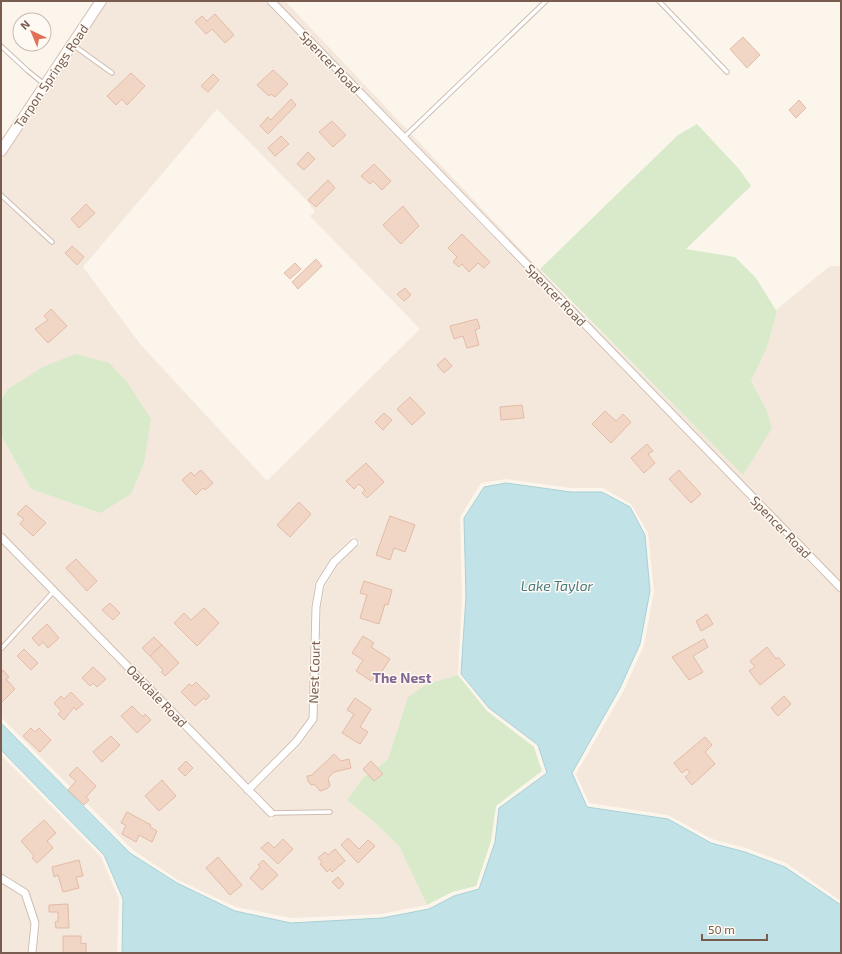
<svg xmlns="http://www.w3.org/2000/svg" width="842" height="954" viewBox="0 0 842 954" font-family="'Exo 2',sans-serif">
<style>
.residential{fill:#f4e7db;fill-rule:evenodd}
.green{fill:#d8eaca}
.water{fill:#c1e2e6;stroke:#a7d1d7}
.building{fill:#f1d5c5;stroke:#e3bba6}
.lines{fill:none;stroke-linecap:round;stroke-linejoin:round}
.lane-casing{stroke:#cebdb1;stroke-width:5.5}
.street-casing{stroke:#cebdb1;stroke-width:9}
.secondary-casing{stroke:#d4bfb1;stroke-width:12}
.lane{stroke:#fff;stroke-width:3.5}
.street{stroke:#fff;stroke-width:7}
.secondary{stroke:#fff;stroke-width:10}
.labels{text-anchor:middle;dominant-baseline:central;stroke-width:3;stroke-linejoin:round;paint-order:stroke}
.street-label{font-size:13px;fill:#775c4f;stroke:#fefaf3}
.water-label{font-size:14px;font-style:italic;fill:#467b83;stroke:#fefaf3}
.neighbourhood-label{font-size:14px;font-weight:bold;fill:#826792;stroke:#fefaf3}
</style>
<rect width="100%" height="100%" fill="#fcf5ec"/>
<g class="residential">
<path d="M107,1H264L841,595V901L786,863L746,848L712,839L668,815L589,803L576,774L624,690L644,645L654,591L648,533L631,504L603,488H571L506,479L481,483L460,517L462,596L458,675L427,684L408,697L388,759L363,778L347,800L374,822L399,846L427,905L381,914L291,918L236,907L178,880L133,850L1,717V544L271,820L277,814L255,790L300,746L317,722L321,608L325,586L338,565L361,543L353,536L331,558L315,582L311,607L308,717L292,739L248,783L1,531V435L31,489L100,513L8,389L1,400V161ZM217,109L308,202L315,212L310,216L420,329L267,481L140,344L83,267Z"/>
<polygon points="277,1 287,3 559,290 743,474 766,409 751,381 767,347 777,312 776,310 830,266 841,266 841,582"/>
<polygon points="1,755 101,857 119,899 117,953 37,953 40,924 29,892 6,875 1,873"/>
<polygon points="1,883 21,896 30,923 27,953 1,953"/>
</g>
<g class="green">
<polygon points="697,124 739,169 751,186 686,249 735,257 756,278 777,312 767,347 751,381 766,409 772,428 743,475 540,269 678,135"/>
<polygon points="75,354 109,363 127,382 151,419 144,463 131,494 100,513 31,489 1,435 1,400 8,389 43,367"/>
<polygon points="458,675 487,711 534,747 542,771 496,806 491,841 476,886 452,892 427,905 399,846 374,822 347,800 363,778 388,759 408,697 427,684"/>
</g>
<polygon class="water" points="506,483 571,492 602,492 630,507 645,535 650,591 640,644 620,688 572,773 587,807 668,819 711,843 745,852 785,867 841,905 841,953 122,953 123,899 104,855 1,750 1,723 130,853 177,883 235,911 291,923 382,918 429,909 454,896 479,889 495,842 499,808 547,773 538,745 489,708 461,674 466,596 464,518 484,487"/>
<g class="building">
<polygon points="215,14 234,35 225,43 212,29 206,34 195,22 202,16 207,21"/>
<polygon points="743,37 760,55 747,68 730,49"/>
<polygon points="273,70 288,84 275,97 271,94 269,96 257,85"/>
<polygon points="131,73 145,86 127,105 122,99 116,105 107,96"/>
<polygon points="213,74 219,80 208,92 201,86"/>
<polygon points="291,99 296,105 268,134 260,126 268,117 271,120"/>
<polygon points="799,100 806,108 796,118 789,110"/>
<polygon points="332,121 346,135 333,147 319,132"/>
<polygon points="281,136 289,144 275,156 268,148"/>
<polygon points="308,152 315,159 304,170 297,164"/>
<polygon points="374,164 391,181 382,190 373,181 370,184 361,176"/>
<polygon points="328,180 335,188 316,207 308,200"/>
<polygon points="86,204 95,213 79,228 71,219"/>
<polygon points="403,206 419,226 401,244 383,225"/>
<polygon points="462,234 490,262 484,268 478,263 469,272 462,264 459,267 453,262 457,257 448,248"/>
<polygon points="72,246 84,257 77,265 65,253"/>
<polygon points="316,259 322,266 298,289 292,282"/>
<polygon points="295,263 301,269 290,279 284,273"/>
<polygon points="405,288 411,295 404,301 397,294"/>
<polygon points="51,309 67,326 48,343 35,329 48,320 44,316"/>
<polygon points="477,319 480,328 475,330 479,345 467,348 463,336 454,339 450,326"/>
<polygon points="445,358 452,366 444,373 437,365"/>
<polygon points="410,397 425,413 412,425 397,409"/>
<polygon points="522,405 524,418 501,420 500,407"/>
<polygon points="605,411 616,421 623,414 631,422 611,443 592,424"/>
<polygon points="384,413 392,420 383,430 375,422"/>
<polygon points="647,444 653,451 648,454 655,463 644,473 631,458"/>
<polygon points="366,463 384,482 367,498 362,493 365,490 359,484 354,489 346,481"/>
<polygon points="201,470 213,483 205,490 203,488 196,495 182,480 191,472 194,476"/>
<polygon points="679,470 701,494 691,503 669,479"/>
<polygon points="299,502 311,514 290,537 277,525"/>
<polygon points="26,505 46,523 33,536 20,524 24,519 17,514"/>
<polygon points="390,516 415,525 405,552 394,548 390,560 376,555"/>
<polygon points="76,559 97,581 87,591 66,568"/>
<polygon points="364,581 392,590 388,605 385,604 379,624 360,618 367,595 360,593"/>
<polygon points="110,603 120,613 113,620 102,610"/>
<polygon points="204,608 219,623 197,646 174,623 184,613 191,620"/>
<polygon points="707,614 713,624 701,631 696,621"/>
<polygon points="47,624 59,638 48,648 43,642 39,646 32,638"/>
<polygon points="363,636 374,643 371,647 390,659 378,677 375,675 371,681 356,671 363,660 352,653"/>
<polygon points="154,637 162,645 150,656 142,648"/>
<polygon points="704,639 708,647 693,656 703,672 689,680 672,657"/>
<polygon points="162,645 179,663 165,676 161,672 163,670 150,656"/>
<polygon points="767,647 776,659 778,657 785,665 760,685 749,671 755,667 750,661"/>
<polygon points="24,649 38,663 31,670 17,656"/>
<polygon points="93,667 106,679 97,687 93,683 90,686 82,678"/>
<polygon points="3,670 9,677 6,679 15,689 1,703 1,672"/>
<polygon points="196,682 210,696 206,700 204,698 195,706 181,692 189,684 192,686"/>
<polygon points="71,692 83,704 76,710 74,707 64,720 58,714 61,711 54,703 61,696 64,699"/>
<polygon points="784,696 791,704 778,716 771,708"/>
<polygon points="355,698 371,709 360,727 368,732 360,744 342,733 354,714 347,710"/>
<polygon points="132,706 143,717 145,714 151,720 137,733 121,716"/>
<polygon points="31,728 35,732 39,728 51,740 40,752 23,736"/>
<polygon points="111,736 120,745 102,762 93,752"/>
<polygon points="705,737 712,745 705,752 715,764 692,785 685,777 690,773 687,769 682,773 674,763"/>
<polygon points="334,754 341,761 349,759 351,768 334,772 328,778 330,786 326,789 320,791 314,784 311,785 308,781 307,776 312,775"/>
<polygon points="186,761 193,768 185,776 178,769"/>
<polygon points="371,761 383,774 374,781 363,769"/>
<polygon points="77,767 96,786 86,797 89,800 84,805 68,790 76,781 69,775"/>
<polygon points="162,780 176,796 159,811 145,796"/>
<polygon points="127,812 151,825 150,827 157,831 152,842 139,835 136,842 122,834 126,825 121,823"/>
<polygon points="44,820 56,833 47,841 53,848 37,863 32,858 34,856 21,841"/>
<polygon points="348,838 359,849 368,840 375,846 358,863 341,845"/>
<polygon points="283,839 293,849 278,864 261,848 268,842 274,848"/>
<polygon points="335,849 345,861 332,872 330,869 327,872 320,864 322,862 318,858 325,852 328,855"/>
<polygon points="218,857 242,885 230,895 206,868"/>
<polygon points="79,860 83,876 76,877 79,888 63,892 58,875 54,877 52,867"/>
<polygon points="263,860 278,875 262,890 250,878 260,867 258,865"/>
<polygon points="338,877 344,884 339,889 332,882"/>
<polygon points="68,904 69,928 56,928 55,922 58,921 58,912 49,912 49,905"/>
<polygon points="63,936 81,936 81,944 86,943 86,953 63,953"/>
</g>
<g class="lines">
<defs>
<g id="lane">
<polyline points="659,1 727,72"/>
<polyline points="73,45 112,73"/>
<polyline points="1,46 28,71 44,84"/>
<polyline points="403,138 546,1"/>
<polyline points="1,195 52,242"/>
<polyline points="1,649 54,591"/>
<polyline points="271,813 330,812"/>
</g>
<g id="street">
<polyline points="271,1 841,588"/>
<polyline points="1,537 271,813"/>
<polyline points="248,790 296,742 313,719 316,607 320,584 334,562 354,543"/>
<polyline points="1,878 25,893 35,923 32,953"/>
</g>
<polyline id="secondary" points="1,151 101,1"/>
</defs>
<use href="#lane" class="lane-casing"/>
<use href="#street" class="street-casing"/>
<use href="#secondary" class="secondary-casing"/>
<use href="#lane" class="lane"/>
<use href="#street" class="street"/>
<use href="#secondary" class="secondary"/>
</g>
<g class="labels">
<g class="street-label">
<text transform="translate(330 62) rotate(46)">Spencer Road</text>
<text transform="translate(51 76) rotate(-56)">Tarpon Springs Road</text>
<text transform="translate(556 295) rotate(46)">Spencer Road</text>
<text transform="translate(781 527) rotate(46)">Spencer Road</text>
<text transform="translate(314 672) rotate(-88)">Nest Court</text>
<text transform="translate(157 696) rotate(46)">Oakdale Road</text>
</g>
<g class="water-label">
<text x="557" y="585">Lake Taylor</text>
</g>
<g class="neighbourhood-label">
<text x="402" y="677">The Nest</text>
</g>
</g>
<rect width="842" height="954" fill="none" stroke="#775c4f" stroke-width="4"/>
<g transform="translate(32 32) rotate(316)"><circle r="19" fill="#fefaf3" stroke="#c8bbb1"/>
<path d="M0-3L7 15L0 10L-7 15Z" fill="#e07158"/>
<text y="-6" font-size="11" font-weight="bold" text-anchor="middle" fill="#775c4f">N</text>
</g>
<path d="M702 934v6h65v-6" fill="none" stroke="#775c4f" stroke-width="2"/>
<text x="708" y="934" font-size="12" fill="#775c4f" stroke="#fefaf3" stroke-width="3" paint-order="stroke">50 m</text>
</svg>
